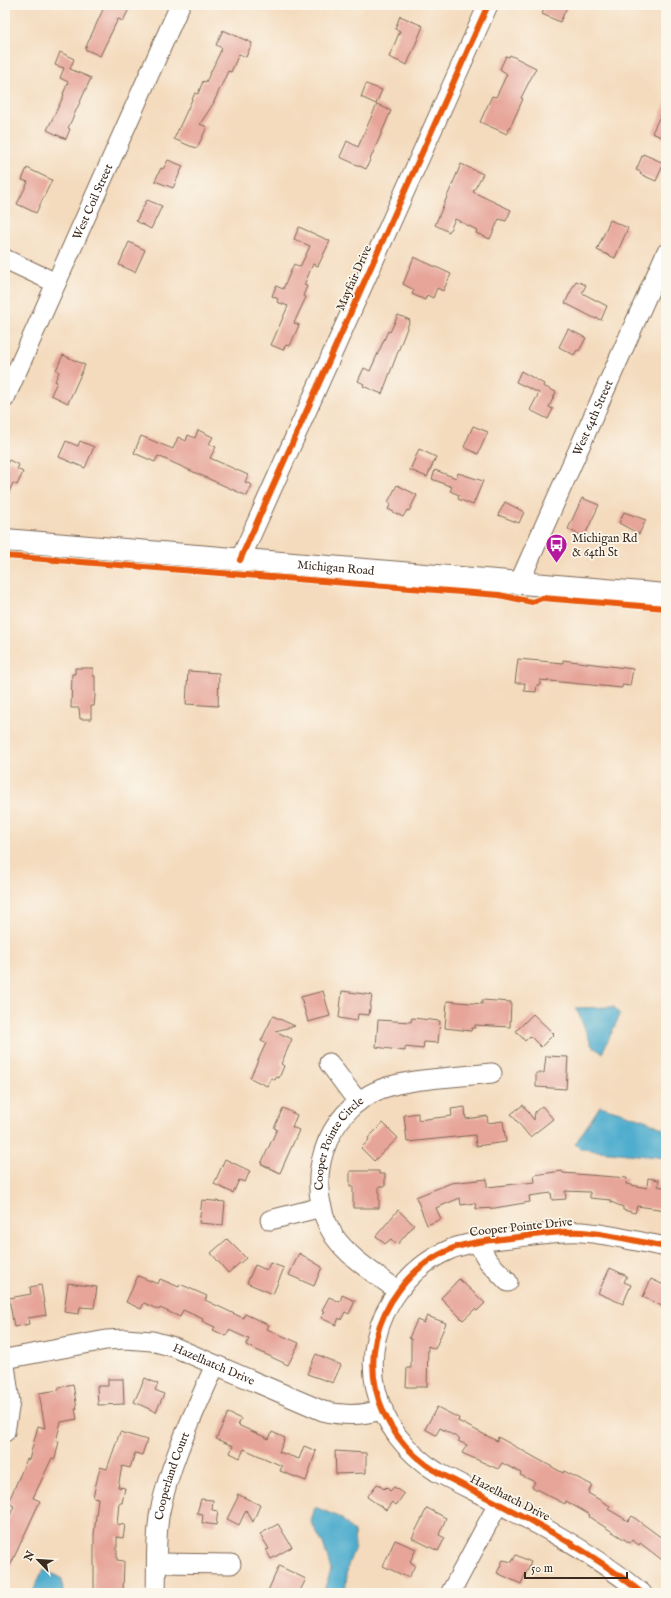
<svg xmlns="http://www.w3.org/2000/svg" width="671" height="1598" viewBox="0 0 671 1598" font-family="'IM FELL English',serif">
<style>
.water{fill:#4fadce;stroke:#456c76}
.building{fill:#e7a59a}
.lines{fill:none;stroke-linecap:round;stroke-linejoin:round}
.minor-casing{stroke:#7c6856;stroke-width:21}
.major-casing{stroke:#7c6856;stroke-width:24}
.minor{stroke:#fff;stroke-width:19}
.major{stroke:#fff;stroke-width:22}
.cycleway-casing{stroke:#fbf7ec;stroke-width:8}
.cycleway{stroke:#e8590c;stroke-width:6}
.labels{text-anchor:middle;dominant-baseline:central;stroke-width:3.5;stroke-linejoin:round;paint-order:stroke}
.street-label{font-size:12px;fill:#3b2a1e;stroke:#fbf7ec}
.poi-label{font-size:12px;fill:#3b2a1e;stroke:#fbf7ec;text-anchor:start}
</style>
<rect width="100%" height="100%" fill="#fbf7ec"/>
<filter id="ink" filterUnits="userSpaceOnUse"><feTurbulence type="fractalNoise" baseFrequency=".025" numOctaves="2"/><feDisplacementMap in="SourceGraphic" scale="8" xChannelSelector="R" yChannelSelector="G"/><feConvolveMatrix kernelMatrix="1 2 1 2 8 2 1 2 1" color-interpolation-filters="sRGB"/></filter>
<filter id="wash" filterUnits="userSpaceOnUse"><feTurbulence type="fractalNoise" baseFrequency=".012" numOctaves="4" result="noise"/><feDisplacementMap in="SourceGraphic" scale="16" xChannelSelector="R" yChannelSelector="G"/><feGaussianBlur stdDeviation="0.9" result="paint"/><feColorMatrix in="noise" values="0 0 0 0 0 0 0 0 0 0 0 0 0 0 0 0 0 1.4 0 .05"/><feComposite in="paint" operator="in"/></filter>
<g filter="url(#wash)">
<rect width="100%" height="100%" fill="#f4dbbe"/>
<g class="water">
<polygon points="614,1007 620,1015 602,1053 592,1046 576,1008"/>
<polygon points="600,1106 643,1119 666,1130 666,1158 581,1149 575,1144"/>
<polygon points="315,1507 341,1518 354,1532 355,1547 348,1565 345,1593 323,1593 331,1570 324,1546 311,1522"/>
<polygon points="44,1569 62,1579 63,1593 32,1593"/>
</g>
<g id="blocks">
<g class="building">
<polygon points="105,5 131,5 123,21 118,19 100,56 85,49"/>
<polygon points="546,5 568,5 560,22 542,14"/>
<polygon points="400,16 423,26 407,65 389,57 400,31 395,29"/>
<polygon points="223,30 252,43 246,57 239,54 231,72 228,71 213,104 200,124 207,127 197,148 190,146 174,139 195,93 198,94 203,81 206,82 222,48 216,45"/>
<polygon points="60,52 74,59 70,69 91,78 68,128 70,129 66,139 47,130 64,95 63,94 68,82 60,78 64,68 55,65"/>
<polygon points="510,55 536,68 521,98 523,99 507,134 480,122 492,96 496,97 507,74 500,69 506,56 509,57"/>
<polygon points="366,84 382,90 376,104 361,97"/>
<polygon points="666,103 666,139 652,133"/>
<polygon points="377,104 391,111 366,169 340,157 347,141 358,147"/>
<polygon points="643,154 664,163 656,181 640,174 641,172 636,170"/>
<polygon points="168,160 183,166 173,188 155,181 161,168 163,169"/>
<polygon points="461,164 483,174 473,192 511,210 506,221 499,219 490,239 476,233 477,230 455,219 449,232 435,225"/>
<polygon points="27,168 52,180 36,213 17,204 28,182 22,180"/>
<polygon points="147,200 162,206 151,229 136,221"/>
<polygon points="610,220 628,228 615,258 597,250"/>
<polygon points="299,227 330,241 318,266 313,264 304,285 307,286 303,296 306,297 294,323 299,325 290,346 286,345 283,350 271,345 288,306 277,302 278,299 272,296 276,286 283,289 294,264 300,267 310,246 294,239"/>
<polygon points="129,242 145,250 135,272 119,265"/>
<polygon points="414,257 451,274 443,291 437,288 433,298 427,295 425,300 412,294 414,290 403,284"/>
<polygon points="576,281 586,285 582,293 607,306 601,320 596,318 596,319 565,303"/>
<polygon points="398,315 410,320 382,394 363,386 364,384 358,381 364,368 370,371 388,331 390,332"/>
<polygon points="568,329 586,338 579,351 577,350 574,355 559,347"/>
<polygon points="63,355 85,365 68,403 51,395 57,382 55,381 59,372 56,370"/>
<polygon points="521,371 544,384 543,386 556,392 549,407 553,409 548,419 530,410 539,393 516,382"/>
<polygon points="473,426 488,432 478,454 464,447"/>
<polygon points="198,430 213,437 209,444 216,447 210,458 248,475 245,482 252,485 247,496 158,456 155,462 134,453 141,436 173,449 178,437 186,441 188,435 195,438"/>
<polygon points="66,441 78,446 80,441 94,447 85,468 59,457"/>
<polygon points="419,449 436,457 427,477 410,470"/>
<polygon points="9,460 19,465 17,469 23,472 17,485 13,483 5,501 5,468"/>
<polygon points="435,470 456,478 458,473 483,481 473,505 458,499 459,495 450,491 452,487 432,479"/>
<polygon points="397,485 417,495 409,511 407,510 403,517 388,509 391,504 388,502"/>
<polygon points="582,498 599,505 584,537 568,529"/>
<polygon points="505,502 524,512 519,523 498,515"/>
<polygon points="624,512 646,520 639,534 619,523"/>
<polygon points="518,659 563,663 563,660 633,669 630,686 622,685 622,688 540,680 540,685 537,685 536,692 524,691 525,683 515,683"/>
<polygon points="75,668 93,668 93,676 95,676 95,696 94,706 91,706 91,719 80,719 79,708 71,708 72,674 75,674"/>
<polygon points="188,671 219,673 218,706 186,704"/>
<polygon points="323,991 330,1016 308,1022 301,997"/>
<polygon points="342,991 372,995 369,1015 358,1014 357,1021 339,1018"/>
<polygon points="482,1000 511,1002 510,1027 475,1025 475,1028 472,1028 471,1031 445,1028 447,1001 482,1004"/>
<polygon points="533,1014 554,1034 541,1047 530,1036 525,1041 516,1031"/>
<polygon points="273,1016 295,1026 275,1031 292,1039 281,1064 284,1066 279,1078 276,1077 275,1080 271,1078 267,1086 250,1078 266,1043 261,1041"/>
<polygon points="412,1018 440,1021 438,1043 424,1042 423,1049 405,1047 405,1051 376,1047 378,1020 411,1022"/>
<polygon points="546,1056 568,1057 566,1089 536,1087 536,1073 544,1073"/>
<polygon points="523,1105 534,1120 535,1112 542,1106 553,1119 530,1137 511,1114"/>
<polygon points="465,1107 466,1119 487,1116 488,1123 503,1121 506,1142 476,1146 475,1135 407,1142 404,1115 418,1113 418,1120 452,1116 451,1109"/>
<polygon points="283,1108 297,1115 292,1127 299,1130 280,1173 261,1164 277,1129 274,1128"/>
<polygon points="383,1123 398,1138 374,1161 361,1148 369,1140 368,1138"/>
<polygon points="225,1159 250,1171 245,1182 239,1180 233,1193 214,1184"/>
<polygon points="350,1171 379,1171 379,1174 385,1174 385,1186 379,1186 379,1208 353,1208 353,1186 350,1186"/>
<polygon points="562,1171 563,1173 627,1178 626,1184 647,1188 648,1178 659,1180 658,1186 666,1188 666,1210 637,1206 635,1213 623,1210 623,1207 611,1202 611,1200 590,1198 590,1192 565,1191 566,1199 552,1200 551,1193 529,1196 530,1202 495,1208 476,1209 475,1203 461,1205 460,1198 436,1208 441,1219 427,1225 416,1197 451,1183 487,1179 487,1187 535,1182 534,1175"/>
<polygon points="202,1200 225,1202 223,1225 199,1223"/>
<polygon points="398,1210 414,1225 397,1245 391,1239 385,1244 376,1236"/>
<polygon points="227,1239 246,1258 228,1273 211,1253"/>
<polygon points="299,1253 322,1267 314,1286 289,1275"/>
<polygon points="270,1263 284,1268 273,1294 247,1283 255,1265 267,1270"/>
<polygon points="610,1268 627,1276 624,1282 631,1285 623,1304 598,1293"/>
<polygon points="138,1276 158,1284 160,1279 179,1287 180,1284 207,1296 205,1300 243,1318 245,1314 269,1325 267,1329 299,1343 288,1365 246,1345 249,1339 229,1330 226,1336 213,1330 215,1327 202,1321 203,1319 183,1310 180,1317 160,1308 159,1310 144,1303 141,1309 126,1302"/>
<polygon points="459,1279 485,1303 477,1311 475,1309 463,1320 441,1298"/>
<polygon points="651,1279 666,1286 666,1308 643,1297"/>
<polygon points="68,1283 97,1287 94,1308 80,1307 79,1314 64,1312"/>
<polygon points="41,1285 46,1315 28,1318 29,1324 14,1327 9,1298 31,1294 30,1287"/>
<polygon points="342,1295 355,1301 349,1314 345,1312 341,1320 339,1318 336,1325 321,1318 325,1311 322,1310 329,1297 340,1302"/>
<polygon points="427,1316 446,1323 435,1349 428,1346 427,1387 406,1387 407,1368 411,1368 411,1339 409,1338 417,1320 424,1323"/>
<polygon points="316,1354 341,1365 333,1383 307,1374"/>
<polygon points="145,1378 158,1384 155,1390 164,1394 156,1412 134,1402"/>
<polygon points="108,1379 123,1379 124,1404 98,1405 97,1386 108,1386"/>
<polygon points="73,1384 77,1409 75,1409 77,1419 61,1422 56,1441 59,1441 55,1459 52,1458 33,1498 40,1501 5,1577 5,1527 14,1506 8,1503 27,1459 29,1460 38,1426 45,1428 39,1393 59,1390 59,1387"/>
<polygon points="437,1407 459,1418 458,1421 497,1441 498,1437 563,1473 564,1471 592,1485 588,1493 610,1506 608,1509 628,1521 632,1516 666,1541 666,1563 640,1543 639,1545 632,1540 630,1543 589,1517 590,1515 566,1501 565,1504 532,1487 535,1482 520,1475 521,1473 502,1463 498,1469 462,1453 467,1445 458,1441 460,1439 440,1428 436,1435 425,1429"/>
<polygon points="228,1413 241,1419 238,1425 260,1435 269,1439 272,1432 285,1438 279,1452 299,1459 304,1446 316,1451 306,1481 280,1471 282,1466 244,1449 240,1458 230,1453 233,1446 216,1439"/>
<polygon points="120,1432 147,1440 142,1455 135,1453 130,1468 122,1466 118,1487 125,1488 122,1503 119,1503 117,1524 125,1525 123,1538 117,1537 117,1560 124,1561 123,1593 94,1593 94,1535 98,1498 93,1497 100,1467 107,1469"/>
<polygon points="335,1451 366,1453 366,1473 336,1474"/>
<polygon points="377,1484 384,1489 386,1487 390,1491 394,1487 404,1494 396,1505 392,1502 386,1510 367,1497"/>
<polygon points="237,1494 260,1505 253,1522 246,1510 239,1525 227,1519 238,1497"/>
<polygon points="201,1499 213,1500 212,1510 218,1511 216,1525 202,1523 203,1514 197,1513"/>
<polygon points="427,1508 446,1518 439,1535 445,1538 438,1551 412,1538"/>
<polygon points="278,1524 292,1547 271,1559 266,1550 269,1549 260,1534"/>
<polygon points="395,1540 416,1549 410,1562 415,1565 409,1578 383,1566"/>
<polygon points="516,1555 531,1562 521,1584 497,1573 503,1560 512,1562"/>
<polygon points="279,1566 306,1579 299,1593 267,1593"/>
</g>
</g>
</g>
<g filter="url(#ink)">
<use href="#blocks" fill-opacity="0" stroke="#7c6856" stroke-width="1"/>
<g class="lines">
<defs>
<g id="minor">
<polyline points="5,259 56,283"/>
<path id="s1" d="M5,398L180,5"/>
<polyline points="240,560 488,5"/>
<path id="s2" d="M519,583L666,253"/>
<polyline points="329,1063 358,1102"/>
<polyline points="270,1220 322,1207"/>
<polyline points="477,1242 488,1261 508,1282"/>
<path id="s3" d="M398,1291C376,1274 350,1259 334,1236C301,1185 324,1111 381,1089C410,1078 460,1077 492,1073"/>
<path id="s4" d="M5,1359L106,1340L125,1339L152,1341L174,1347L323,1411C343,1416 363,1416 383,1409"/>
<polyline points="5,1365 10,1402 5,1432"/>
<polyline points="157,1563 231,1564"/>
<polyline points="451,1592 498,1504"/>
<path id="s5" d="M156,1593C157,1566 155,1537 160,1511C171,1459 194,1414 215,1365"/>
<path d="M642,1593C580,1542 508,1509 437,1472C372,1432 352,1352 399,1290C412,1272 430,1258 451,1249C472,1241 496,1240 519,1237C540,1234 561,1231 582,1232C610,1234 639,1242 666,1247"/>
</g>
<g id="major">
<path id="s6" d="M5,540L666,595"/>
</g>
</defs>
<use href="#minor" class="minor-casing"/>
<use href="#major" class="major-casing"/>
<use href="#minor" class="minor"/>
<use href="#major" class="major"/>
<defs>
<g id="cycleway">
<polyline points="5,556 499,595 532,602 542,598 666,608"/>
<polyline points="240,560 488,5"/>
<path d="M642,1593C580,1542 508,1509 437,1472C372,1432 352,1352 399,1290C412,1272 430,1258 451,1249C472,1241 496,1240 519,1237C540,1234 561,1231 582,1232C610,1234 639,1242 666,1247"/>
</g>
</defs>
<use href="#cycleway" class="cycleway-casing"/>
<use href="#cycleway" class="cycleway"/>
</g>
</g>
<defs>
<symbol id="bus-pin" viewBox="-11 -11 22 30"><path d="M0 17L-7.5 6A9.5 9.5 0 1 1 7.5 6Z" fill="#b5179e" stroke="#fbf7ec"/><path d="M-5-6H5V4H4V6H2V4H-2V6H-4V4H-5ZM-3.5-4V0h7V-4ZM-3.5 1.2v1.5H-2V1.2ZM2 1.2v1.5H3.5V1.2Z" fill="#fff"/></symbol>
</defs>
<g fill-rule="evenodd">
<use href="#bus-pin" x="544" y="532" width="25" height="34"/>
</g>
<g class="labels">
<g class="street-label">
<text stroke="none"><textPath href="#s1" startOffset="215">West Coil Street</textPath></text>
<text transform="translate(354 278) rotate(-66)">Mayfair Drive</text>
<text stroke="none"><textPath href="#s2" startOffset="181">West 64th Street</textPath></text>
<text stroke="none"><textPath href="#s6" startOffset="332">Michigan Road</textPath></text>
<text stroke="none"><textPath href="#s3" startOffset="186">Cooper Pointe Circle</textPath></text>
<text transform="translate(521 1227) rotate(-6)">Cooper Pointe Drive</text>
<text stroke="none"><textPath href="#s4" startOffset="215">Hazelhatch Drive</textPath></text>
<text stroke="none"><textPath href="#s5" startOffset="119">Cooperland Court</textPath></text>
<text transform="translate(510 1498) rotate(27)">Hazelhatch Drive</text>
</g>
<g class="poi-label">
<text x="572" y="538">Michigan Rd<tspan x="572" dy="14">&amp; 64th St</tspan></text>
</g>
</g>
<rect width="671" height="1598" fill="none" stroke="#fbf7ec" stroke-width="20"/>
<g transform="translate(38 1560) rotate(295)" stroke="#fbf7ec" stroke-width="3" paint-order="stroke">
<path d="M0-3L7 15L0 10L-7 15Z" fill="#3b2a1e"/>
<text y="-6" font-size="11" font-weight="bold" text-anchor="middle" fill="#3b2a1e">N</text>
</g>
<path d="M525 1572v6h102v-6" fill="none" stroke="#3b2a1e" stroke-width="2"/>
<text x="531" y="1572" font-size="12" fill="#3b2a1e" stroke="#fbf7ec" stroke-width="3" paint-order="stroke">50 m</text>
</svg>
